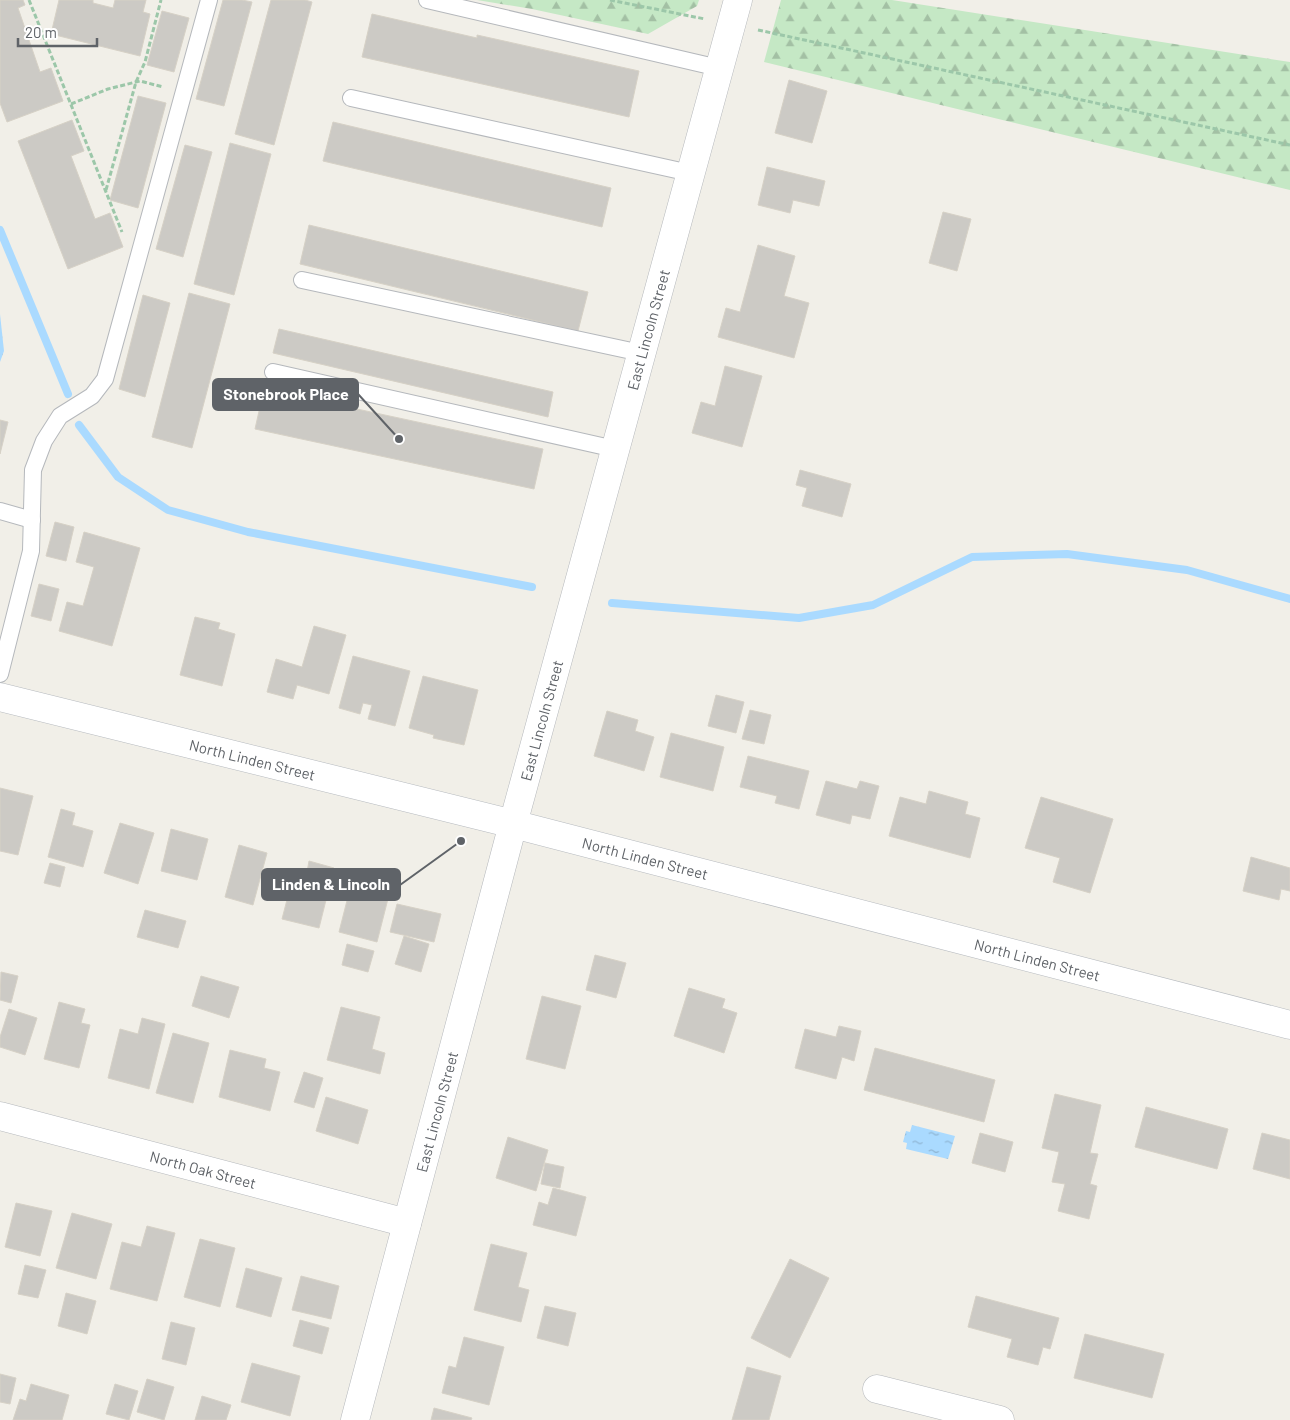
<svg xmlns="http://www.w3.org/2000/svg" width="1290" height="1420" viewBox="0 0 1290 1420" font-family="Barlow,sans-serif">
<style>
.forest{fill:url(#forest-firs)}
.water{fill:url(#water-ripples)}
.lines{fill:none;stroke-linecap:round;stroke-linejoin:round}
.stream{stroke:#aadaff;stroke-width:8}
.building{fill:#cccac5;stroke:#d6d1c6}
.service-casing{stroke:#b5b8bc;stroke-width:18}
.minor-casing{stroke:#b5b8bc;stroke-width:29}
.secondary-casing{stroke:#b6babf;stroke-width:29}
.path{stroke:#9cc7a9;stroke-width:3;stroke-dasharray:5 2.5;stroke-linecap:butt}
.service{stroke:#fff;stroke-width:16}
.minor{stroke:#fff;stroke-width:28}
.secondary{stroke:#fff;stroke-width:28}
.labels{text-anchor:middle;dominant-baseline:central;stroke-width:5;stroke-linejoin:round;paint-order:stroke}
.street-label{font-size:15px;fill:#5f6368;stroke:#fff}
.leader{fill:none;stroke:#5f6368;stroke-width:2}
.callout-dot{fill:#5f6368;stroke:#fff;stroke-width:2}
.callout{fill:#5f6368;stroke:#5f6368;stroke-width:2}
.callout-label{font-size:16px;text-anchor:middle;font-weight:bold;fill:#fff}
</style>
<defs>
<pattern id="forest-firs" width="22" height="20" patternUnits="userSpaceOnUse" patternTransform="scale(1.25)"><rect width="22" height="20" fill="#c5e8c5"/><path d="M5 1l3.5 6h-7zM16 11l3.5 6h-7z" fill="#a3c0a4"/></pattern>
<pattern id="water-ripples" width="26" height="14" patternUnits="userSpaceOnUse" patternTransform="scale(1.25)"><rect width="26" height="14" fill="#aadaff"/><path d="M2 4q2-2 4 0t4 0M15 11q2-2 4 0t4 0" fill="none" stroke="#8eb4d2"/></pattern>
</defs>
<rect width="100%" height="100%" fill="#f1efe8"/>
<g class="forest">
<polygon points="477,0 699,0 697,6 648,34 532,9"/>
<polygon points="781,0 892,0 1290,62 1290,190 764,62"/>
</g>
<g class="water">
<polygon points="0,314 4,351 0,362"/>
<polygon points="912,1125 955,1136 948,1159 906,1149 907,1143 903,1142 906,1131 910,1132"/>
</g>
<g class="lines">
<g class="stream">
<polyline points="0,230 68,394"/>
<polyline points="79,425 118,477 168,510 248,532 532,587"/>
<polyline points="612,603 799,618 873,605 972,557 1067,554 1187,570 1290,599"/>
</g>
</g>
<g class="building">
<polygon points="0,0 23,0 25,5 18,8 40,72 51,68 63,101 7,122 0,103"/>
<polygon points="59,0 93,0 93,3 113,8 115,0 146,0 143,12 150,14 140,56 51,34"/>
<polygon points="223,0 242,0 252,2 224,106 196,99"/>
<polygon points="271,0 305,0 312,2 274,145 235,134"/>
<polygon points="162,11 189,18 174,72 147,65"/>
<polygon points="372,14 477,38 477,35 639,71 629,117 362,57"/>
<polygon points="789,80 827,91 812,143 775,133"/>
<polygon points="138,96 166,103 138,208 110,200"/>
<polygon points="72,120 84,151 71,156 95,219 110,213 123,247 68,269 18,141"/>
<polygon points="333,122 611,188 602,227 323,161"/>
<polygon points="230,143 271,154 234,295 194,284"/>
<polygon points="185,145 212,152 183,257 156,249"/>
<polygon points="767,167 825,181 819,206 793,200 790,213 758,205"/>
<polygon points="943,212 971,219 957,271 929,263"/>
<polygon points="309,225 588,292 578,331 300,264"/>
<polygon points="758,245 795,256 784,296 809,303 794,358 718,337 726,308 740,312"/>
<polygon points="189,293 230,304 192,448 152,437"/>
<polygon points="143,295 170,303 145,397 119,389"/>
<polygon points="279,329 553,392 548,417 273,353"/>
<polygon points="725,366 762,376 742,447 692,433 701,402 715,406"/>
<polygon points="264,389 543,449 534,489 255,429"/>
<polygon points="0,420 8,422 0,454"/>
<polygon points="800,470 851,484 842,517 802,506 807,488 796,485"/>
<polygon points="55,522 74,527 66,561 46,556"/>
<polygon points="84,532 140,548 112,646 59,631 67,602 83,606 94,567 76,562"/>
<polygon points="39,584 59,589 51,621 31,616"/>
<polygon points="195,617 220,623 218,629 235,634 222,686 180,675"/>
<polygon points="314,626 346,635 329,694 297,685 293,699 267,692 276,659 302,667"/>
<polygon points="353,656 410,671 395,726 368,719 372,705 363,703 360,714 339,708"/>
<polygon points="423,676 478,690 464,745 433,738 434,735 409,728"/>
<polygon points="716,695 744,702 736,733 708,726"/>
<polygon points="750,710 771,715 764,744 742,739"/>
<polygon points="607,711 638,720 635,731 654,737 644,771 594,756"/>
<polygon points="671,733 724,747 713,791 660,777"/>
<polygon points="748,756 809,771 799,809 775,803 777,796 740,787"/>
<polygon points="826,781 857,789 860,781 879,786 870,819 852,815 850,824 816,815"/>
<polygon points="0,788 33,796 18,855 0,851"/>
<polygon points="929,791 968,802 965,814 980,818 970,858 889,836 900,797 926,804"/>
<polygon points="1041,797 1113,819 1090,893 1053,882 1060,858 1025,848"/>
<polygon points="61,809 75,813 72,825 93,831 83,867 48,857"/>
<polygon points="120,823 154,833 138,884 104,873"/>
<polygon points="171,829 208,839 197,880 161,871"/>
<polygon points="239,845 267,853 253,905 225,897"/>
<polygon points="1251,857 1290,868 1290,891 1281,889 1279,900 1243,891"/>
<polygon points="309,861 334,868 319,928 282,919 295,869 307,872"/>
<polygon points="50,863 65,867 60,887 44,883"/>
<polygon points="354,873 392,883 377,942 339,932"/>
<polygon points="397,904 441,914 434,942 390,932"/>
<polygon points="145,910 186,921 178,948 137,937"/>
<polygon points="404,936 429,944 421,972 395,964"/>
<polygon points="347,944 374,951 368,972 342,965"/>
<polygon points="595,955 626,963 616,998 586,990"/>
<polygon points="1,972 18,976 11,1003 0,1000"/>
<polygon points="201,976 239,987 229,1018 192,1006"/>
<polygon points="689,988 725,999 722,1008 737,1013 724,1053 674,1036"/>
<polygon points="542,996 581,1006 565,1069 526,1059"/>
<polygon points="59,1002 85,1009 81,1023 90,1025 79,1068 44,1059"/>
<polygon points="341,1007 380,1017 372,1049 385,1053 380,1074 327,1060"/>
<polygon points="9,1009 37,1018 25,1055 0,1047 0,1037"/>
<polygon points="142,1018 165,1024 149,1089 108,1078 120,1029 138,1034"/>
<polygon points="839,1026 861,1031 854,1061 842,1057 836,1079 795,1068 805,1029 836,1037"/>
<polygon points="173,1033 209,1043 193,1103 156,1093"/>
<polygon points="875,1048 995,1080 984,1122 864,1090"/>
<polygon points="230,1050 266,1059 264,1068 280,1072 270,1111 219,1097"/>
<polygon points="304,1072 323,1078 314,1108 294,1102"/>
<polygon points="1055,1094 1101,1105 1090,1153 1098,1154 1090,1184 1097,1186 1089,1219 1058,1211 1065,1184 1052,1182 1059,1152 1042,1148"/>
<polygon points="326,1097 368,1110 358,1144 316,1131"/>
<polygon points="1146,1107 1228,1129 1217,1169 1135,1147"/>
<polygon points="980,1133 1013,1142 1005,1172 972,1163"/>
<polygon points="1262,1133 1290,1140 1290,1179 1253,1169"/>
<polygon points="508,1137 548,1150 536,1191 496,1178"/>
<polygon points="545,1163 564,1167 560,1188 541,1184"/>
<polygon points="553,1188 586,1197 576,1236 533,1225 539,1202 548,1205"/>
<polygon points="16,1203 52,1211 40,1256 5,1247"/>
<polygon points="72,1213 112,1224 96,1279 56,1268"/>
<polygon points="147,1226 175,1233 157,1301 110,1289 122,1242 141,1247"/>
<polygon points="200,1239 235,1248 220,1307 184,1297"/>
<polygon points="491,1244 527,1253 518,1287 529,1290 521,1322 474,1310"/>
<polygon points="790,1259 829,1278 790,1358 751,1338"/>
<polygon points="25,1265 46,1270 38,1298 18,1294"/>
<polygon points="246,1268 282,1278 271,1317 236,1307"/>
<polygon points="301,1276 339,1286 331,1319 292,1310"/>
<polygon points="66,1293 96,1301 87,1334 58,1326"/>
<polygon points="976,1296 1059,1318 1050,1349 1043,1347 1038,1365 1007,1357 1012,1339 968,1327"/>
<polygon points="545,1306 576,1313 568,1346 537,1338"/>
<polygon points="300,1320 329,1328 322,1354 293,1346"/>
<polygon points="171,1322 195,1328 186,1365 162,1359"/>
<polygon points="1085,1334 1164,1354 1152,1398 1074,1378"/>
<polygon points="464,1337 504,1347 489,1405 442,1393 449,1366 456,1368"/>
<polygon points="252,1363 300,1376 290,1416 241,1402"/>
<polygon points="747,1367 781,1376 769,1420 732,1420"/>
<polygon points="0,1374 16,1378 10,1404 0,1402"/>
<polygon points="147,1379 174,1387 164,1420 137,1412"/>
<polygon points="31,1384 69,1395 62,1420 13,1420 20,1399 26,1401"/>
<polygon points="115,1384 138,1391 129,1420 106,1414"/>
<polygon points="202,1396 231,1405 226,1420 195,1420"/>
<polygon points="434,1408 472,1418 471,1420 431,1420"/>
</g>
<g class="lines">
<defs>
<g id="service">
<polyline points="427,0 719,68"/>
<polyline points="351,98 690,173"/>
<polyline points="302,280 641,353"/>
<polyline points="273,372 615,449"/>
<polyline points="0,511 32,520"/>
<polyline points="0,674 31,551 33,470 44,441 60,416 92,396 105,379 209,0"/>
</g>
<g id="minor">
<path id="s1" d="M0,1116L407,1223"/>
<polyline points="877,1389 1000,1420"/>
<path id="s2" d="M355,1420L513,824L738,0"/>
</g>
<g id="secondary">
<path id="s3" d="M0,697L513,824L1290,1025"/>
</g>
</defs>
<use href="#service" class="service-casing"/>
<use href="#minor" class="minor-casing"/>
<use href="#secondary" class="secondary-casing"/>
<g class="path">
<polyline points="29,0 122,232"/>
<polyline points="610,0 705,19"/>
<polyline points="758,30 1290,145"/>
<polyline points="71,104 108,89 140,81 163,87"/>
<polyline points="106,190 136,82 145,62 161,0"/>
</g>
<use href="#service" class="service"/>
<use href="#minor" class="minor"/>
<use href="#secondary" class="secondary"/>
</g>
<g class="labels">
<g class="street-label">
<text stroke="none"><textPath href="#s2" startOffset="1129">East Lincoln Street</textPath></text>
<text stroke="none"><textPath href="#s2" startOffset="724">East Lincoln Street</textPath></text>
<text stroke="none"><textPath href="#s3" startOffset="260">North Linden Street</textPath></text>
<text stroke="none"><textPath href="#s3" startOffset="665">North Linden Street</textPath></text>
<text stroke="none"><textPath href="#s3" startOffset="1070">North Linden Street</textPath></text>
<text stroke="none"><textPath href="#s2" startOffset="319">East Lincoln Street</textPath></text>
<text stroke="none"><textPath href="#s1" startOffset="210">North Oak Street</textPath></text>
</g>
</g>
<path class="leader" d="M399 439L358 394M461 841L400 885"/>
<g class="callout-dot">
<circle cx="399" cy="439" r="5"/>
<circle cx="461" cy="841" r="5"/>
</g>
<g class="callout">
<rect x="213" y="379" width="145" height="31" rx="5"/>
<rect x="262" y="869" width="138" height="31" rx="5"/>
</g>
<g class="callout-label">
<text x="286" y="400">Stonebrook Place</text>
<text x="331" y="890">Linden &amp; Lincoln</text>
</g>
<path d="M18 38v8h79v-8" fill="none" stroke="#5f6368" stroke-width="2.5"/>
<text x="25" y="38" font-size="15" fill="#5f6368" stroke="#ffffff" stroke-width="4" paint-order="stroke">20 m</text>
</svg>
